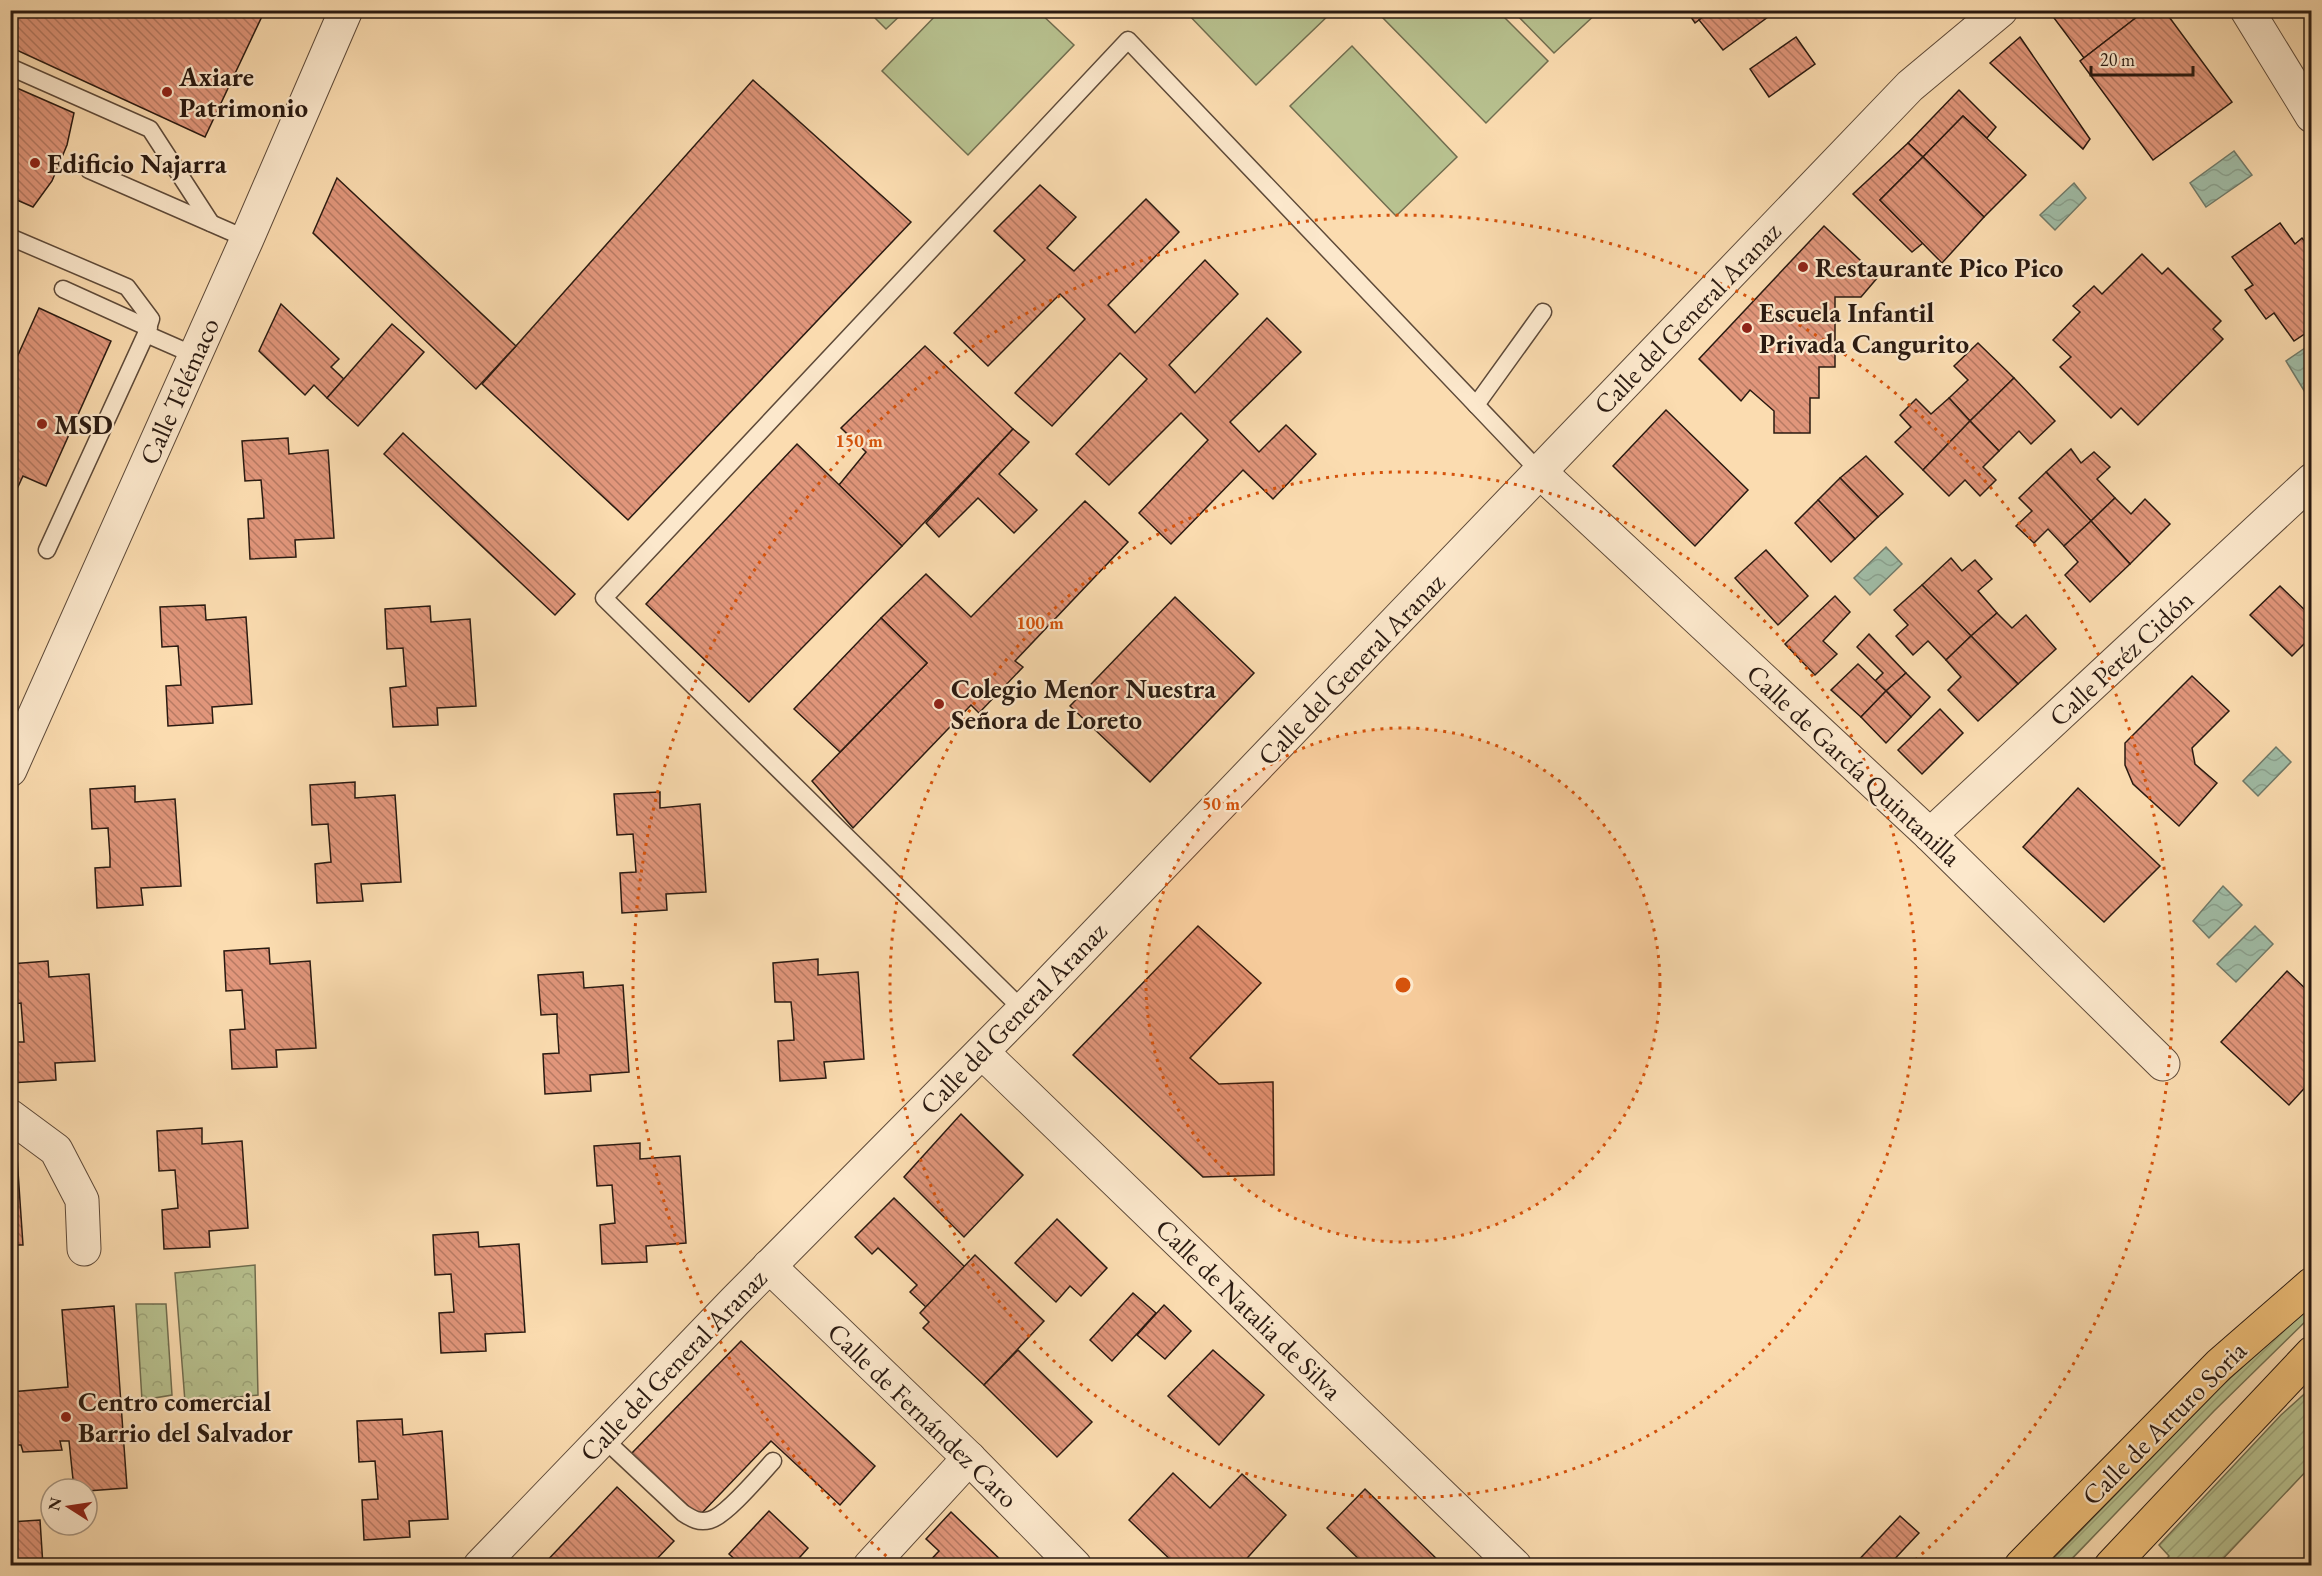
<svg xmlns="http://www.w3.org/2000/svg" width="2322" height="1576" viewBox="0 0 2322 1576" font-family="'EB Garamond',serif">
<style>
.park{fill:url(#park-crowns);stroke:#716e50;stroke-width:1.5}
.garden{fill:url(#garden-furrows);stroke:#716e50;stroke-width:1.5}
.pitch{fill:#b8c290;stroke:#716e50;stroke-width:1.5}
.water{fill:url(#water-waves);stroke:#717b6a;stroke-width:1.5}
.building{fill:url(#building-back-hatch);stroke:#2a1a11;stroke-width:1.5}
.lines{fill:none;stroke-linecap:round;stroke-linejoin:round}
.service-casing{stroke:#5e4a39;stroke-width:19}
.minor-casing{stroke:#5e4a39;stroke-width:35}
.tertiary-casing{stroke:#5e4a39;stroke-width:35}
.primary-casing{stroke:#2a1a11;stroke-width:35}
.service{stroke:#fce8cc;stroke-width:16}
.minor{stroke:#fce8cc;stroke-width:33}
.tertiary{stroke:#fce8cc;stroke-width:33}
.primary{stroke:#eebe78;stroke-width:33}
.ring{fill:none;stroke:#d5530c;stroke-width:3;stroke-dasharray:3 6}
.poi-dot{fill:#8f2418;stroke:#fce8cc;stroke-width:2}
.labels{text-anchor:middle;dominant-baseline:central;stroke-width:4.5;stroke-linejoin:round;paint-order:stroke}
.poi-label{font-size:27px;font-weight:bold;fill:#2a1a11;stroke:#fce8cc;text-anchor:start}
.street-label{font-size:27px;fill:#2a1a11;stroke:#fce8cc}
.centre{fill:#d5530c;stroke:#fce8cc;stroke-width:3}
.ring-label{font-size:18px;text-anchor:middle;font-weight:bold;fill:#d5530c;stroke:#fce8cc;stroke-width:4.5;stroke-linejoin:round;paint-order:stroke}
</style>
<defs>
<pattern id="park-crowns" width="20" height="18" patternUnits="userSpaceOnUse" patternTransform="scale(1.5)"><rect width="20" height="18" fill="#b8c290"/><path d="M2 6a3 3 0 1 1 6 0M12 15a3 3 0 1 1 6 0" fill="none" stroke="#9ea67b"/></pattern>
<pattern id="garden-furrows" width="10" height="10" patternUnits="userSpaceOnUse" patternTransform="scale(1.5)"><rect width="10" height="10" fill="#b8c290"/><path d="M-1 1l2-2M0 10L10 0M9 11l2-2" fill="none" stroke="#9ea67b"/></pattern>
<pattern id="water-waves" width="16" height="10" patternUnits="userSpaceOnUse" patternTransform="scale(1.5)"><rect width="16" height="10" fill="#a0bca6"/><path d="M0 5q4-4 8 0t8 0" fill="none" stroke="#8aa18e"/></pattern>
<pattern id="building-back-hatch" width="6" height="6" patternUnits="userSpaceOnUse" patternTransform="scale(1.5)"><rect width="6" height="6" fill="#e1967b"/><path d="M-1 5l2 2M0 0l6 6M5-1l2 2" fill="none" stroke="#b77a63"/></pattern>
</defs>
<rect width="100%" height="100%" fill="#fbdcb0"/>
<filter id="stains"><feTurbulence type="fractalNoise" baseFrequency=".00333" numOctaves="4"/><feColorMatrix values="0 0 0 0 .2 0 0 0 0 .09 0 0 0 0 .02 0 0 0 .5 -.17"/></filter>
<radialGradient id="worn" r=".72"><stop offset=".6" stop-color="#630" stop-opacity="0"/><stop offset="1" stop-color="#630" stop-opacity=".3"/></radialGradient>
<g class="park">
<polygon points="255,1265 258,1395 185,1402 175,1273"/>
<polygon points="136,1304 166,1304 172,1395 142,1400"/>
</g>
<g class="garden">
<polygon points="2311,1305 2311,1316 2214,1411 2066,1565 2050,1566 2052,1560 2218,1389"/>
<polygon points="2311,1388 2311,1466 2217,1565 2161,1565 2169,1556 2159,1545 2281,1415"/>
</g>
<g class="pitch">
<polygon points="941,10 1038,11 1074,45 968,155 882,71"/>
<polygon points="868,11 905,11 886,29"/>
<polygon points="1185,11 1333,11 1256,85"/>
<polygon points="1389,11 1498,11 1548,61 1486,123 1382,17"/>
<polygon points="1513,11 1599,11 1554,53"/>
<polygon points="1352,46 1457,157 1396,216 1290,106"/>
</g>
<g class="water">
<polygon points="2234,151 2252,175 2206,207 2190,183"/>
<polygon points="2074,183 2086,198 2055,230 2040,215"/>
<polygon points="2305,348 2311,358 2311,402 2286,361"/>
<polygon points="1886,547 1902,564 1870,595 1854,578"/>
<polygon points="2276,747 2291,762 2258,796 2243,781"/>
<polygon points="2223,886 2242,905 2209,938 2193,921"/>
<polygon points="2255,926 2273,944 2236,982 2217,964"/>
</g>
<g class="building">
<polygon points="10,10 265,10 205,137 10,47"/>
<polygon points="1686,10 1712,10 1695,23"/>
<polygon points="1712,10 1770,10 1772,14 1723,50 1699,20"/>
<polygon points="2064,10 2146,10 2084,58 2054,18"/>
<polygon points="2146,10 2164,10 2232,102 2153,160 2080,61"/>
<polygon points="1796,37 1815,64 1769,97 1750,69"/>
<polygon points="2020,37 2090,139 2083,149 1990,63"/>
<polygon points="753,80 911,222 628,520 482,384"/>
<polygon points="10,85 74,113 67,145 52,181 33,207 10,197"/>
<polygon points="1959,90 1996,127 1987,138 1963,116 1923,157 1908,143"/>
<polygon points="1963,116 2026,175 1984,217 1923,157"/>
<polygon points="1908,143 1923,157 1880,200 1923,243 1912,252 1853,194"/>
<polygon points="1923,157 1984,217 1942,263 1880,200"/>
<polygon points="337,178 516,346 476,389 313,233"/>
<polygon points="1040,185 1076,217 1047,248 1074,271 1146,199 1179,232 1108,305 1135,333 1205,260 1238,294 1169,365 1195,393 1267,318 1301,352 1230,422 1259,452 1286,425 1316,454 1273,499 1243,470 1171,544 1139,513 1208,440 1181,413 1109,485 1076,454 1147,379 1120,353 1052,426 1015,393 1085,319 1060,294 988,366 954,333 1025,260 994,231"/>
<polygon points="2280,223 2295,244 2302,238 2312,251 2312,329 2294,341 2274,313 2266,319 2245,290 2253,285 2232,257"/>
<polygon points="1824,226 1878,277 1861,297 1835,297 1835,367 1819,367 1819,398 1810,398 1810,433 1774,433 1774,411 1750,390 1741,401 1699,359"/>
<polygon points="2142,254 2162,274 2168,268 2221,321 2213,329 2223,339 2138,425 2121,408 2111,418 2060,367 2071,357 2053,340 2080,312 2073,306 2094,286 2102,294"/>
<polygon points="281,304 339,359 331,367 344,379 327,398 314,385 305,395 259,351"/>
<polygon points="39,308 111,341 46,486 23,476 10,504 10,373"/>
<polygon points="392,324 424,352 358,426 327,398"/>
<polygon points="1978,343 2014,378 1970,421 1949,398 1968,380 1954,366"/>
<polygon points="925,346 1013,429 902,546 839,485 866,452 841,428"/>
<polygon points="2014,378 2055,421 2031,444 2019,431 1999,451 1970,421"/>
<polygon points="1949,398 1970,421 1923,470 1895,442 1911,427 1900,415 1916,399 1931,414"/>
<polygon points="1666,410 1748,490 1695,546 1613,466"/>
<polygon points="1970,421 1999,451 1983,467 1996,480 1980,496 1965,480 1949,496 1923,470"/>
<polygon points="1013,429 1029,442 999,474 1037,510 1014,533 978,498 939,537 926,523"/>
<polygon points="403,433 575,594 555,615 384,454"/>
<polygon points="288,438 289,454 328,450 334,538 295,540 296,557 250,559 248,519 264,518 263,503 261,480 245,481 242,441"/>
<polygon points="797,444 902,546 749,702 646,604"/>
<polygon points="2071,449 2081,463 2094,452 2110,467 2097,479 2115,498 2091,521 2046,472"/>
<polygon points="1866,456 1903,494 1878,517 1840,478"/>
<polygon points="2046,472 2091,521 2064,546 2048,529 2034,543 2016,526 2032,511 2019,498"/>
<polygon points="1840,478 1878,517 1855,539 1818,500"/>
<polygon points="2115,498 2131,514 2145,499 2170,524 2130,564 2091,521"/>
<polygon points="1818,500 1855,539 1831,562 1795,523"/>
<polygon points="1085,501 1128,542 1015,661 1023,667 979,713 971,705 853,828 812,781 927,663 881,618 926,574 971,617"/>
<polygon points="2091,521 2130,564 2090,602 2065,575 2078,562 2064,546"/>
<polygon points="1766,550 1808,596 1778,625 1735,578"/>
<polygon points="1951,558 1962,571 1975,560 1992,579 1978,591 1997,613 1971,636 1922,585"/>
<polygon points="1922,585 1971,636 1946,660 1928,641 1913,655 1896,636 1908,625 1894,610"/>
<polygon points="2280,586 2312,617 2312,636 2292,656 2250,615"/>
<polygon points="1835,596 1850,612 1823,641 1837,654 1815,675 1785,644"/>
<polygon points="1175,597 1254,673 1150,782 1070,706"/>
<polygon points="205,605 206,620 246,617 252,704 212,707 213,723 168,726 166,686 181,685 178,646 162,647 160,607"/>
<polygon points="430,606 431,622 470,619 476,706 437,708 438,725 393,727 390,688 406,686 403,648 387,649 385,609"/>
<polygon points="1997,613 2012,628 2026,615 2056,649 2018,684 1971,636"/>
<polygon points="881,618 927,663 840,752 794,709"/>
<polygon points="1869,634 1906,673 1886,691 1875,681 1883,673 1857,647"/>
<polygon points="1971,636 2018,684 1978,721 1948,690 1961,677 1946,660"/>
<polygon points="1858,664 1886,691 1861,717 1831,690"/>
<polygon points="1906,673 1930,697 1911,717 1886,691"/>
<polygon points="2192,676 2229,711 2192,748 2195,764 2217,783 2179,826 2133,784 2125,765 2125,743"/>
<polygon points="1886,691 1911,717 1886,743 1861,717"/>
<polygon points="1940,709 1963,733 1922,774 1898,750"/>
<polygon points="355,782 355,798 395,795 401,882 361,884 363,901 317,903 315,864 331,862 328,824 312,825 310,785"/>
<polygon points="135,786 135,802 175,799 181,886 141,888 143,905 97,908 95,868 110,867 110,857 108,828 92,829 90,789"/>
<polygon points="2078,788 2160,866 2104,922 2023,847"/>
<polygon points="660,792 660,808 700,804 706,892 666,894 667,910 622,913 620,873 636,872 633,834 617,835 614,794"/>
<polygon points="1198,926 1261,983 1190,1058 1219,1084 1273,1082 1274,1175 1203,1177 1073,1055"/>
<polygon points="269,948 270,964 310,961 316,1048 276,1050 277,1067 232,1069 230,1030 245,1029 242,990 226,991 224,951"/>
<polygon points="818,959 818,975 858,972 864,1059 824,1062 826,1078 780,1081 778,1041 794,1040 793,1022 791,1002 775,1002 773,963"/>
<polygon points="48,961 49,977 89,974 95,1061 55,1063 56,1080 11,1083 10,1042 24,1042 21,1003 10,1004 10,964"/>
<polygon points="2287,971 2312,995 2312,1080 2289,1105 2221,1042"/>
<polygon points="583,972 584,988 623,985 629,1072 590,1075 591,1091 545,1094 543,1054 559,1053 557,1022 557,1014 541,1015 538,975"/>
<polygon points="961,1114 1023,1175 964,1237 904,1177"/>
<polygon points="202,1128 202,1144 242,1141 248,1228 209,1231 210,1247 164,1249 162,1210 178,1208 175,1170 159,1171 157,1131"/>
<polygon points="640,1143 640,1159 680,1156 686,1243 646,1246 647,1262 602,1264 600,1225 615,1223 612,1185 597,1186 594,1146"/>
<polygon points="17,1157 23,1245 10,1245 10,1158"/>
<polygon points="894,1198 965,1267 926,1307 910,1292 917,1285 878,1248 872,1254 855,1237"/>
<polygon points="1057,1219 1107,1268 1081,1296 1070,1286 1056,1302 1015,1263"/>
<polygon points="478,1232 479,1247 519,1244 525,1332 485,1334 486,1351 441,1353 439,1313 454,1312 451,1274 435,1275 433,1235"/>
<polygon points="975,1255 1044,1321 984,1385 923,1328 929,1322 920,1313"/>
<polygon points="1133,1293 1156,1313 1112,1361 1090,1340"/>
<polygon points="1164,1305 1191,1331 1165,1359 1137,1335"/>
<polygon points="114,1306 127,1488 87,1491 74,1489 69,1441 60,1441 62,1450 23,1452 21,1445 10,1445 10,1392 68,1387 62,1310"/>
<polygon points="741,1341 875,1466 840,1505 771,1441 699,1516 631,1454"/>
<polygon points="1018,1350 1092,1422 1057,1457 984,1385"/>
<polygon points="1213,1350 1264,1395 1219,1445 1168,1396"/>
<polygon points="402,1419 403,1435 442,1431 448,1519 409,1521 410,1537 364,1540 362,1500 378,1499 375,1461 359,1462 357,1421"/>
<polygon points="1173,1473 1210,1508 1242,1474 1286,1515 1240,1566 1177,1566 1129,1520"/>
<polygon points="617,1487 674,1541 650,1566 542,1566"/>
<polygon points="1365,1489 1444,1566 1366,1566 1327,1528"/>
<polygon points="769,1511 808,1548 792,1566 742,1566 729,1554"/>
<polygon points="951,1512 1007,1566 925,1566 939,1551 926,1539"/>
<polygon points="1900,1516 1919,1533 1888,1566 1853,1566"/>
<polygon points="40,1520 43,1566 10,1566 10,1522"/>
</g>
<g class="lines">
<defs>
<g id="service">
<polyline points="10,67 150,129 211,223"/>
<polyline points="89,170 247,239"/>
<polyline points="10,237 127,287 151,319 146,334 194,355"/>
<polyline points="63,289 149,328"/>
<polyline points="1476,405 1543,312"/>
<polyline points="47,550 146,334"/>
<polyline points="1023,1010 604,598 1128,40 1540,472"/>
<path d="M603,1438L683,1513C692,1519 699,1523 710,1520C726,1516 761,1474 773,1461"/>
</g>
<g id="minor">
<polyline points="2247,10 2312,116"/>
<polyline points="1540,472 1930,835 2163,1064"/>
<polyline points="1930,835 2312,480"/>
<polyline points="982,1052 1515,1566"/>
<polyline points="10,1116 56,1150 82,1200 84,1249"/>
<polyline points="769,1266 969,1458 1075,1566"/>
<polyline points="480,1566 735,1301 1023,1010 1910,86 2001,10"/>
<polyline points="870,1566 969,1458"/>
</g>
<polyline id="tertiary" points="10,770 247,239 346,10"/>
<g id="primary">
<polyline points="2021,1566 2219,1365 2312,1284"/>
<polyline points="2111,1566 2312,1353"/>
</g>
</defs>
<use href="#service" class="service-casing"/>
<use href="#minor" class="minor-casing"/>
<use href="#tertiary" class="tertiary-casing"/>
<use href="#primary" class="primary-casing"/>
<use href="#service" class="service"/>
<use href="#minor" class="minor"/>
<use href="#tertiary" class="tertiary"/>
<use href="#primary" class="primary"/>
</g>
<circle cx="1403" cy="985" r="257" fill="#d5530c" fill-opacity=".12"/>
<g class="ring">
<circle cx="1403" cy="985" r="257"/>
<circle cx="1403" cy="985" r="513"/>
<path d="M893 1562A770 770 0 1 1 1913 1562"/>
</g>
<g class="poi-dot">
<circle cx="167" cy="92" r="6"/>
<circle cx="35" cy="163" r="6"/>
<circle cx="1803" cy="267" r="6"/>
<circle cx="1747" cy="328" r="6"/>
<circle cx="42" cy="424" r="6"/>
<circle cx="939" cy="704" r="6"/>
<circle cx="66" cy="1417" r="6"/>
</g>
<g class="labels">
<g class="poi-label">
<text x="179" y="76">Axiare<tspan x="179" dy="31">Patrimonio</tspan></text>
<text x="47" y="163">Edificio Najarra</text>
<text x="1815" y="267">Restaurante Pico Pico</text>
<text x="1759" y="312">Escuela Infantil<tspan x="1759" dy="31">Privada Cangurito</tspan></text>
<text x="54" y="424">MSD</text>
<text x="951" y="688">Colegio Menor Nuestra<tspan x="951" dy="31">Señora de Loreto</tspan></text>
<text x="78" y="1401">Centro comercial<tspan x="78" dy="31">Barrio del Salvador</tspan></text>
</g>
<g class="street-label">
<text transform="translate(1687 318) rotate(-46)">Calle del General Aranaz</text>
<text transform="translate(179 391) rotate(-66)">Calle Telémaco</text>
<text transform="translate(2121 658) rotate(-43)">Calle Peréz Cidón</text>
<text transform="translate(1351 669) rotate(-46)">Calle del General Aranaz</text>
<text transform="translate(1854 765) rotate(43)">Calle de García Quintanilla</text>
<text transform="translate(1013 1018) rotate(-46)">Calle del General Aranaz</text>
<text transform="translate(1249 1309) rotate(44)">Calle de Natalia de Silva</text>
<text transform="translate(673 1365) rotate(-46)">Calle del General Aranaz</text>
<text transform="translate(923 1415) rotate(44)">Calle de Fernández Caro</text>
<text transform="translate(2164 1423) rotate(-45)">Calle de Arturo Soria</text>
</g>
</g>
<circle cx="1403" cy="985" r="9" class="centre"/>
<g class="ring-label">
<text x="859" y="447">150 m</text>
<text x="1040" y="629">100 m</text>
<text x="1221" y="810">50 m</text>
</g>
<rect width="2322" height="1576" fill="none" stroke="#fbdcb0" stroke-width="36"/>
<rect x="12" y="12" width="2298" height="1552" fill="none" stroke="#2a1a11" stroke-width="3"/>
<rect x="18" y="18" width="2286" height="1540" fill="none" stroke="#2a1a11" stroke-width="1.5"/>
<g transform="translate(69 1507) rotate(282)"><circle r="28" fill="#fce8cc" stroke="#a89681" stroke-width="1.5"/>
<path d="M0-4.5L10 22L0 15L-10 22Z" fill="#8f2418"/>
<text y="-9" font-size="16" font-weight="bold" text-anchor="middle" fill="#2a1a11">N</text>
</g>
<path d="M2091 66v9h102v-9" fill="none" stroke="#2a1a11" stroke-width="3"/>
<text x="2100" y="66" font-size="18" fill="#2a1a11" stroke="#fce8cc" stroke-width="4.5" paint-order="stroke">20 m</text>
<rect width="100%" height="100%" filter="url(#stains)"/>
<rect width="100%" height="100%" fill="url(#worn)"/>
</svg>
